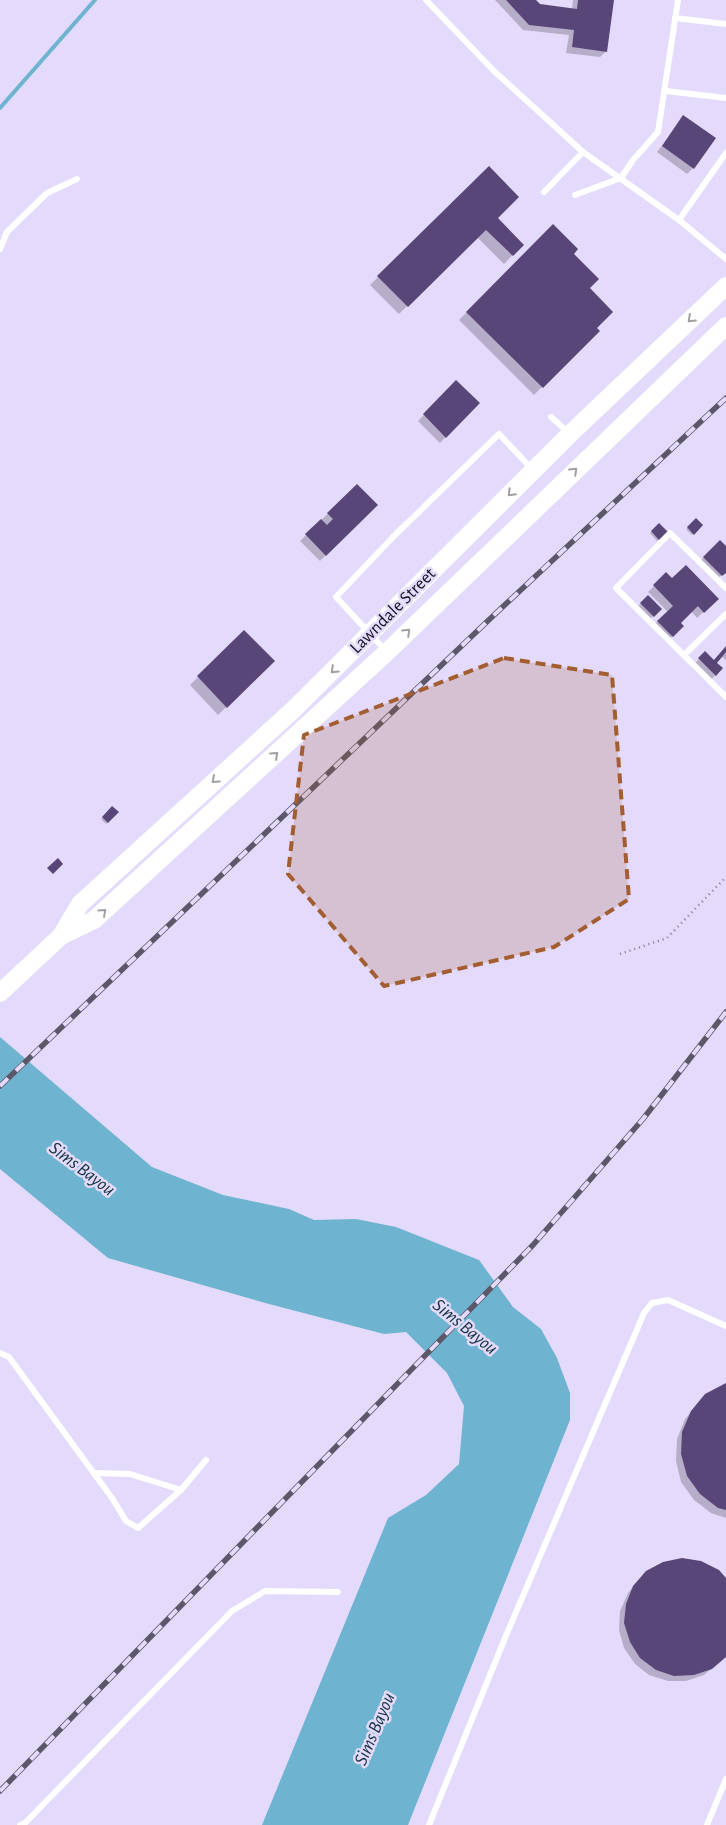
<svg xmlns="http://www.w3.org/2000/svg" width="726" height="1825" viewBox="0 0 726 1825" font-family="'Alegreya Sans',sans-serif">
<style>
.water{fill:#6eb4d0}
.shadow{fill:#0003}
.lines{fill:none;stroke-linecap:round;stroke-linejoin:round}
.stream{stroke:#6eb4d0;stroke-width:4}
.building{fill:#574677}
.path{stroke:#837b92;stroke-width:2.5;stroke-dasharray:1 4;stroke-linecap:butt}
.service{stroke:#fff;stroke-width:6}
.secondary{stroke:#fff;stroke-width:18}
.rail-casing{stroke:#5d576a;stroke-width:5.5}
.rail{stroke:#e4dafb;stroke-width:4;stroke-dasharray:11;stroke-linecap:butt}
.oneway{stroke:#a09fa3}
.marked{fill:#a25d31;fill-opacity:0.2;stroke:#a25d31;stroke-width:4;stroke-dasharray:10 6;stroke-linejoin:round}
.labels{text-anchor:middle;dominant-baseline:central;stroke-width:5;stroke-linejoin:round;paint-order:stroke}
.street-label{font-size:18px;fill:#120e19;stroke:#e4dafb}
.water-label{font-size:19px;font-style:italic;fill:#133541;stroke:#e4dafb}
</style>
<rect width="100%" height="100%" fill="#e4dafb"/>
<polygon class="water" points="0,1037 152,1167 223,1195 289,1209 314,1220 356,1219 396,1227 479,1260 513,1307 541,1329 557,1358 570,1393 570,1420 408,1825 262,1825 388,1518 426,1495 459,1464 464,1406 447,1373 406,1332 384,1334 269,1304 108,1258 0,1169"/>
<g class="shadow">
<polygon points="495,0 534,0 539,5 572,9 573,0 613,0 606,51 600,57 566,53 569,35 523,30"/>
<polygon points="684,117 693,168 687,174 657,152"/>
<polygon points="489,167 496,218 522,245 504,264 477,237 399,314 370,285"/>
<polygon points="553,226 572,254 588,288 596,328 598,331 534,395 459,320"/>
<polygon points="456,382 478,403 440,443 418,421"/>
<polygon points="357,485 376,505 320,561 300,541"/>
<polygon points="696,520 702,525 692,535 686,529"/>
<polygon points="659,525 666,532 657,541 650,533"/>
<polygon points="720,542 726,548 726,571 717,579 700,561"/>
<polygon points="666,574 672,580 717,599 697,618 691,611 680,623 683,626 666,642 652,627 668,612 648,592"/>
<polygon points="648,597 660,609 649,620 637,607"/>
<polygon points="244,632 273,661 218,715 190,685"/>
<polygon points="726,647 726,660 721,656 715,663 722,668 708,683 691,667 705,653 713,661"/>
<polygon points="112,808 117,812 106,824 101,819"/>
<polygon points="726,1384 726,1518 711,1513 694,1500 681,1482 676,1461 677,1439 685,1419 699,1402"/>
<polygon points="640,1579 726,1580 726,1656 704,1675 686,1681 668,1681 649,1675 635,1664 624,1648 619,1630 620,1611 628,1593"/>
</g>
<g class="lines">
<polyline class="stream" points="0,108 95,0"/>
</g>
<g class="building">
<polygon points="506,0 536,0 540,4 577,9 578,0 614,0 607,52 572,47 574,30 529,25"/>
<polygon points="683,115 716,138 694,169 662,146"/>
<polygon points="489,166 519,197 498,218 524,245 513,256 486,230 408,307 377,276"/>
<polygon points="553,224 578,249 574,254 599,279 590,288 613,312 597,328 600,331 543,388 466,312"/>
<polygon points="456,380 480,403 446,438 423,414"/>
<polygon points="357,484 378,505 326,556 305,534 321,519 327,525 333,519 327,513"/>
<polygon points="696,518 703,525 694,535 687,527"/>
<polygon points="659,523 668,532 659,540 651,531"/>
<polygon points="720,540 726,546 726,573 722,576 703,557"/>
<polygon points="686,565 719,599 704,613 698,606 681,623 684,626 673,637 657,621 673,606 653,585 666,572 672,578"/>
<polygon points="648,595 662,609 654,617 640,603"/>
<polygon points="244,630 275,661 227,708 197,676"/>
<polygon points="726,646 726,652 717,663 723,668 716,676 698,658 705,651 714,660"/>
<polygon points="112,806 119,812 108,823 102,817"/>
<polygon points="58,858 63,864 53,874 47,868"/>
<polygon points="726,1383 726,1510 718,1508 700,1494 687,1476 681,1454 682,1432 691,1411 705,1394"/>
<polygon points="682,1558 701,1561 719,1570 726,1578 726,1657 712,1669 694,1675 674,1676 656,1670 640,1658 630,1642 624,1623 626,1604 633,1586 646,1571 663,1562"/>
</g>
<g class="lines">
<polyline class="path" points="620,954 667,938 726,877"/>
<g class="service">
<polyline points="426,0 494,71 583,152 679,220 726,259"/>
<polyline points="675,18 726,24"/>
<polyline points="666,91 726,98"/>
<polyline points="544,192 583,152"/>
<polyline points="575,195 621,178 633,160 658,132 678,0"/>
<polyline points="679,220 726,153"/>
<polyline points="0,249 7,232 47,193 77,179"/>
<polyline points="551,417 569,433"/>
<polyline points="726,588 670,533 616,588 726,697"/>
<polyline points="386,651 336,597 394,536 499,434 533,470"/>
<polyline points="684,655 726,614"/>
<polyline points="0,1353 9,1357 112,1498 126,1521 138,1528 181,1490 206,1460"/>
<polyline points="94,1473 130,1474 181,1490"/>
<polyline points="20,1825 25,1823 232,1611 265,1591 338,1592"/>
<polyline points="429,1825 505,1638 644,1313 652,1303 668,1300 726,1326"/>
<polyline points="707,1825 726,1779"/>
</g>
<g class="secondary">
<polyline points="61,936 94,920 387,652 726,326"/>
<polyline points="0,993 61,936 80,904 293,710 570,434 726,286"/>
</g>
<defs>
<g id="rail">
<polyline points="0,1086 493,616 726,398"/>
<polyline points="0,1791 533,1245 643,1119 726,1012"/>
</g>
</defs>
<use href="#rail" class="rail-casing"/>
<use href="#rail" class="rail"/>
</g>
<defs><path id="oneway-chevron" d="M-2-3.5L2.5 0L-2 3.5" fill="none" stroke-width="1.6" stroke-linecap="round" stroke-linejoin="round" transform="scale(1.25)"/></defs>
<g class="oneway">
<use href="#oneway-chevron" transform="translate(691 319) rotate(137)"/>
<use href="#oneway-chevron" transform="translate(574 471) rotate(-44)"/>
<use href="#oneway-chevron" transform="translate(511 493) rotate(135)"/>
<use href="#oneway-chevron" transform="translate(407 632) rotate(-44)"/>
<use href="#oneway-chevron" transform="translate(334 670) rotate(136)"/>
<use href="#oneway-chevron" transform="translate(275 755) rotate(-42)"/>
<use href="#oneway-chevron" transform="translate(215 780) rotate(138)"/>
<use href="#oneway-chevron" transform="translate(103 912) rotate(-42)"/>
</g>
<path class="marked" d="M504,658L612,675L629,899L554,947L384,986L288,874L304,735Z"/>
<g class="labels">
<g class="street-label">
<text transform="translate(393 611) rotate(-45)">Lawndale Street</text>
</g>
<g class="water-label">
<text transform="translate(82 1169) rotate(37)">Sims Bayou</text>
<text transform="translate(465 1327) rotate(39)">Sims Bayou</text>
<text transform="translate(375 1729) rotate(-67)">Sims Bayou</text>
</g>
</g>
</svg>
